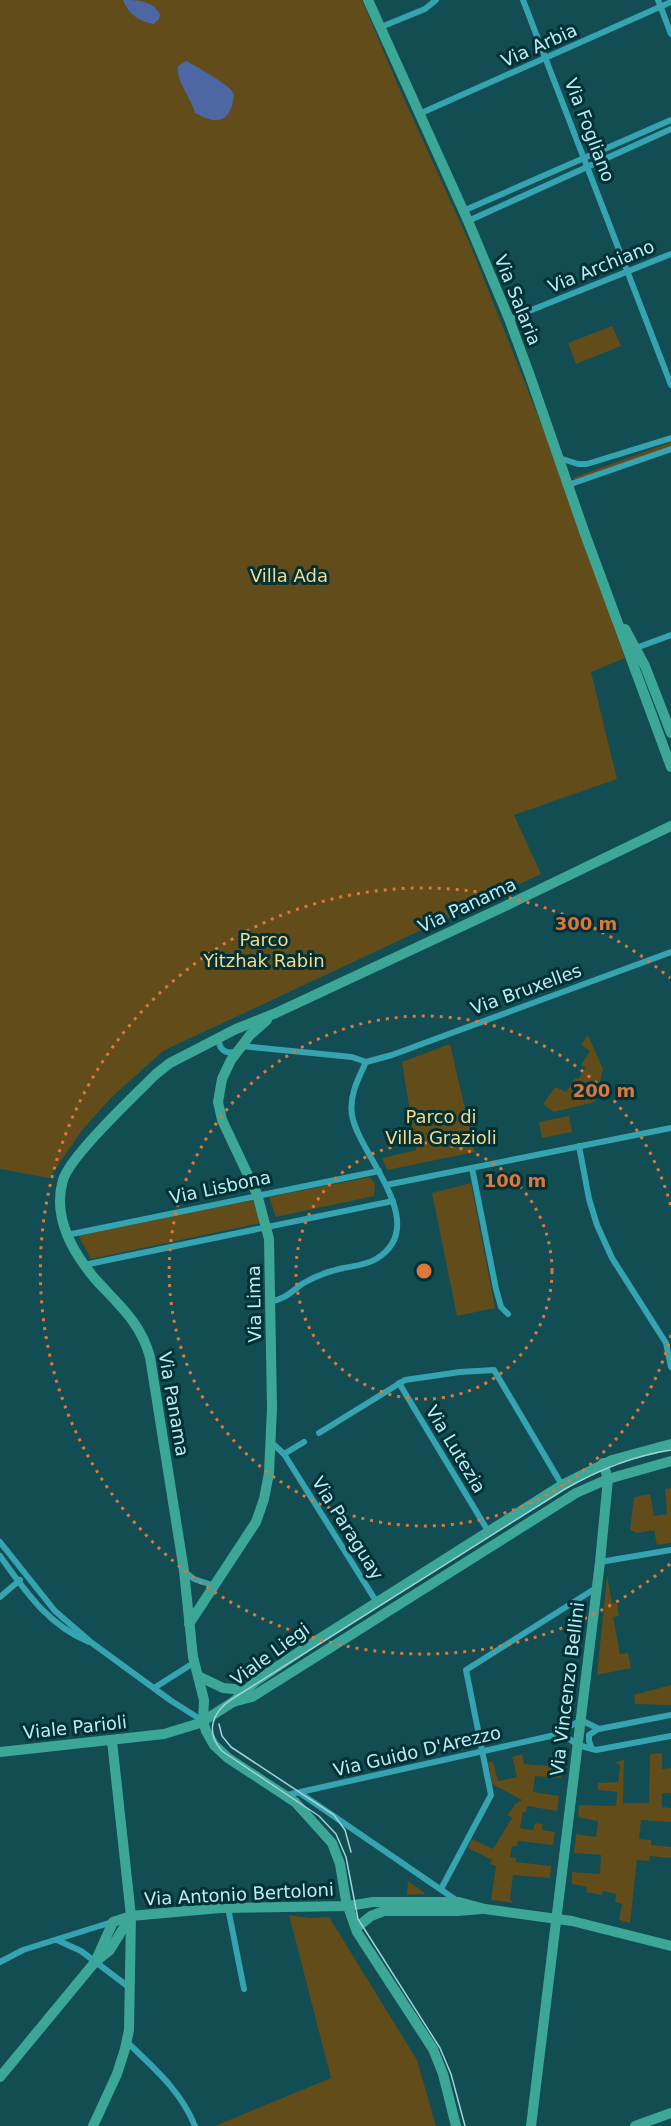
<svg xmlns="http://www.w3.org/2000/svg" width="671" height="2126" viewBox="0 0 671 2126" font-family="'DejaVu Sans',sans-serif">
<style>
.green{fill:#614c1a}
.water{fill:#4d67a5}
.lines{fill:none;stroke-linecap:round;stroke-linejoin:round}
.street{stroke:#35a3b0;stroke-width:6}
.secondary{stroke:#3da797;stroke-width:10}
.tram{stroke:#a1d2d9;stroke-width:1.5}
.ring{fill:none;stroke:#df763a;stroke-width:3;stroke-dasharray:3 6}
.labels{text-anchor:middle;dominant-baseline:central;stroke-width:6;stroke-linejoin:round;paint-order:stroke}
.street-label{font-size:18px;fill:#bcebf2;stroke:#003136}
.park-label{font-size:18px;fill:#fcd887;stroke:#003136}
.centre{fill:#df763a;stroke:#003136;stroke-width:3}
.ring-label{font-size:18px;text-anchor:middle;font-weight:bold;fill:#df763a;stroke:#003136;stroke-width:6;stroke-linejoin:round;paint-order:stroke}
</style>
<rect width="100%" height="100%" fill="#114d53"/>
<g class="green">
<polygon points="0,0 362,0 400,90 470,244 548,441 625,658 591,672 617,779 514,815 541,874 163,1051 112,1097 83,1129 49,1178 0,1169"/>
<polygon points="612,326 621,346 576,364 568,343"/>
<polygon points="671,442 671,446 575,480 573,478"/>
<polygon points="588,1035 603,1069 595,1102 554,1112 543,1104 555,1087 566,1092 575,1078 578,1079 586,1068 581,1065 590,1051 581,1045"/>
<polygon points="450,1044 475,1152 387,1170 382,1158 416,1150 402,1062"/>
<polygon points="569,1116 572,1132 542,1138 539,1122"/>
<polygon points="370,1177 375,1184 374,1196 276,1217 269,1197"/>
<polygon points="471,1183 495,1308 457,1316 432,1193"/>
<polygon points="253,1200 261,1223 91,1259 78,1235"/>
<polygon points="671,1488 671,1543 657,1545 654,1530 637,1533 630,1530 634,1497 650,1494 654,1516 667,1514 665,1489"/>
<polygon points="607,1576 612,1603 617,1603 619,1616 613,1617 620,1654 628,1653 631,1668 597,1675"/>
<polygon points="671,1685 671,1705 635,1704 634,1695"/>
<polygon points="662,1753 662,1769 671,1768 671,1793 662,1793 662,1807 671,1808 671,1822 641,1820 639,1839 651,1840 651,1845 671,1847 671,1858 650,1856 649,1861 637,1860 630,1923 619,1920 622,1904 615,1902 616,1894 603,1891 602,1895 586,1892 587,1887 572,1884 572,1872 600,1874 601,1855 574,1853 576,1834 596,1837 598,1821 578,1817 579,1805 616,1806 617,1792 598,1790 598,1783 618,1782 620,1766 616,1762 624,1760 623,1803 649,1803 650,1754"/>
<polygon points="522,1754 524,1764 562,1767 561,1778 535,1776 533,1792 559,1796 557,1811 527,1806 526,1812 523,1812 520,1828 533,1830 535,1823 543,1824 542,1830 555,1832 553,1845 518,1841 517,1846 512,1846 510,1857 516,1858 516,1862 551,1866 550,1878 513,1875 510,1900 514,1903 491,1900 496,1866 490,1864 492,1860 468,1848 472,1839 493,1849 512,1818 508,1815 515,1804 522,1800 492,1784 488,1762 493,1762 498,1781 517,1777 512,1757"/>
<polygon points="408,1881 426,1894 407,1895"/>
<polygon points="289,1915 310,1918 329,1917 417,2060 436,2126 215,2126 331,2078"/>
</g>
<g class="water">
<path d="M123,0C137,0 153,0 160,15L159,19L154,24C140,22 128,14 123,0Z"/>
<path d="M186,61C190,62 224,83 228,87C231,89 233,92 234,95C231,122 218,126 195,113C191,97 176,82 178,66Z"/>
</g>
<g class="lines">
<g class="street">
<polyline points="523,0 671,385"/>
<polyline points="658,0 671,34"/>
<polyline points="381,27 425,9 436,0"/>
<polyline points="419,114 671,2"/>
<polyline points="463,211 671,120"/>
<polyline points="468,221 671,129"/>
<polyline points="509,319 671,254"/>
<polyline points="559,458 578,464 587,464 671,438"/>
<polyline points="568,485 671,449"/>
<polyline points="636,648 671,635"/>
<path d="M220,1038C217,1049 226,1054 235,1052"/>
<polyline points="241,1046 352,1057 366,1062 392,1055 671,952"/>
<polyline points="579,1146 589,1199 597,1225 612,1258 666,1343 671,1367"/>
<polyline points="472,1168 496,1289 501,1307 508,1314"/>
<polyline points="386,1185 671,1128"/>
<polyline points="67,1235 379,1171"/>
<polyline points="84,1265 393,1201"/>
<path d="M271,1301C284,1300 292,1291 302,1284C312,1278 321,1274 332,1271C346,1266 363,1267 376,1259C433,1225 358,1154 352,1115C349,1096 358,1079 366,1062"/>
<polyline points="399,1383 488,1531"/>
<polyline points="319,1433 405,1380 460,1372 494,1370 562,1485"/>
<polyline points="271,1442 284,1454 376,1601"/>
<polyline points="284,1454 304,1442"/>
<polyline points="0,1542 55,1611 92,1643 170,1700 203,1721"/>
<path d="M0,1556C25,1591 48,1625 89,1642"/>
<polyline points="600,1562 671,1550"/>
<polyline points="184,1571 194,1579 215,1586"/>
<polyline points="0,1597 20,1580"/>
<polyline points="154,1688 195,1662"/>
<polyline points="555,1735 565,1736 578,1745 596,1750 671,1736"/>
<polyline points="592,1749 589,1741 589,1735 598,1729"/>
<polyline points="300,1793 459,1902"/>
<polyline points="287,1795 555,1735 581,1720 599,1729 671,1715"/>
<polyline points="441,1889 491,1795 466,1670 596,1588"/>
<polyline points="228,1908 244,1989"/>
<polyline points="57,1940 81,1951 130,1988"/>
<polyline points="0,1962 23,1950 112,1922"/>
<path d="M127,2042C154,2068 181,2091 195,2126"/>
</g>
<g class="secondary">
<polyline points="368,0 468,221 509,319 530,376 585,534 671,767"/>
<polyline points="625,629 645,666 671,733"/>
<polyline points="189,1624 256,1522 264,1499 269,1473 272,1408 269,1239 257,1194 222,1120 218,1102 222,1079 231,1060 250,1035 267,1020"/>
<polyline points="198,1676 223,1688 245,1690"/>
<polyline points="233,1702 252,1697 576,1493 608,1479 671,1461"/>
<polyline points="0,1752 164,1734 200,1723 233,1702 256,1681 308,1646 562,1485 612,1460 671,1444"/>
<polyline points="356,1928 371,1916 384,1911 458,1911 482,1909"/>
<polyline points="95,1962 110,1950 129,1919"/>
<polyline points="0,2077 95,1962 113,1922 131,1916 220,1908 348,1906 373,1902 459,1902 485,1909 572,1921 671,1946"/>
<polyline points="93,2126 117,2074 125,2049 129,2030 131,1916 112,1741"/>
<path d="M456,2126L443,2074L433,2049L357,1932L346,1901L340,1864L332,1843L295,1802L228,1758L214,1745L206,1731L203,1721L204,1700L193,1657L184,1571L150,1357C141,1323 119,1305 96,1280C73,1253 52,1217 63,1180C70,1156 135,1095 156,1074L170,1063L236,1029L276,1013L497,910L671,826"/>
<polyline points="531,2126 600,1562 608,1479 603,1463"/>
<polyline points="635,2126 671,2113"/>
</g>
<g class="tram">
<polyline points="219,1724 222,1736 231,1747 334,1815 345,1830 351,1852"/>
<path d="M465,2126L451,2074L440,2048L358,1919L346,1857L336,1834L319,1816L222,1751C205,1732 212,1712 232,1699L565,1489C598,1470 633,1456 671,1450"/>
</g>
</g>
<g class="ring">
<circle cx="424" cy="1271" r="128"/>
<path d="M671 1335A255 255 0 1 1 671 1207"/>
<path d="M670 1564A383 383 0 1 1 670 978"/>
</g>
<g class="labels">
<g class="street-label">
<text transform="translate(539 45) rotate(-24)">Via Arbia</text>
<text transform="translate(590 130) rotate(69)">Via Fogliano</text>
<text transform="translate(601 266) rotate(-22)">Via Archiano</text>
<text transform="translate(518 300) rotate(68)">Via Salaria</text>
<text transform="translate(467 905) rotate(-25)">Via Panama</text>
<text transform="translate(526 989) rotate(-20)">Via Bruxelles</text>
<text transform="translate(220 1187) rotate(-12)">Via Lisbona</text>
<text transform="translate(254 1304) rotate(-91)">Via Lima</text>
<text transform="translate(174 1404) rotate(80)">Via Panama</text>
<text transform="translate(456 1449) rotate(59)">Via Lutezia</text>
<text transform="translate(348 1528) rotate(58)">Via Paraguay</text>
<text transform="translate(270 1654) rotate(-36)">Viale Liegi</text>
<text transform="translate(567 1689) rotate(-83)">Via Vincenzo Bellini</text>
<text transform="translate(75 1727) rotate(-6)">Viale Parioli</text>
<text transform="translate(417 1751) rotate(-13)">Via Guido D'Arezzo</text>
<text transform="translate(239 1894) rotate(-3)">Via Antonio Bertoloni</text>
</g>
<g class="park-label">
<text x="289" y="575">Villa Ada</text>
<text x="264" y="939">Parco<tspan x="264" dy="21">Yitzhak Rabin</tspan></text>
<text x="441" y="1116">Parco di<tspan x="441" dy="21">Villa Grazioli</tspan></text>
</g>
</g>
<circle cx="424" cy="1271" r="9" class="centre"/>
<g class="ring-label">
<text x="586" y="930">300 m</text>
<text x="604" y="1097">200 m</text>
<text x="515" y="1187">100 m</text>
</g>
</svg>
